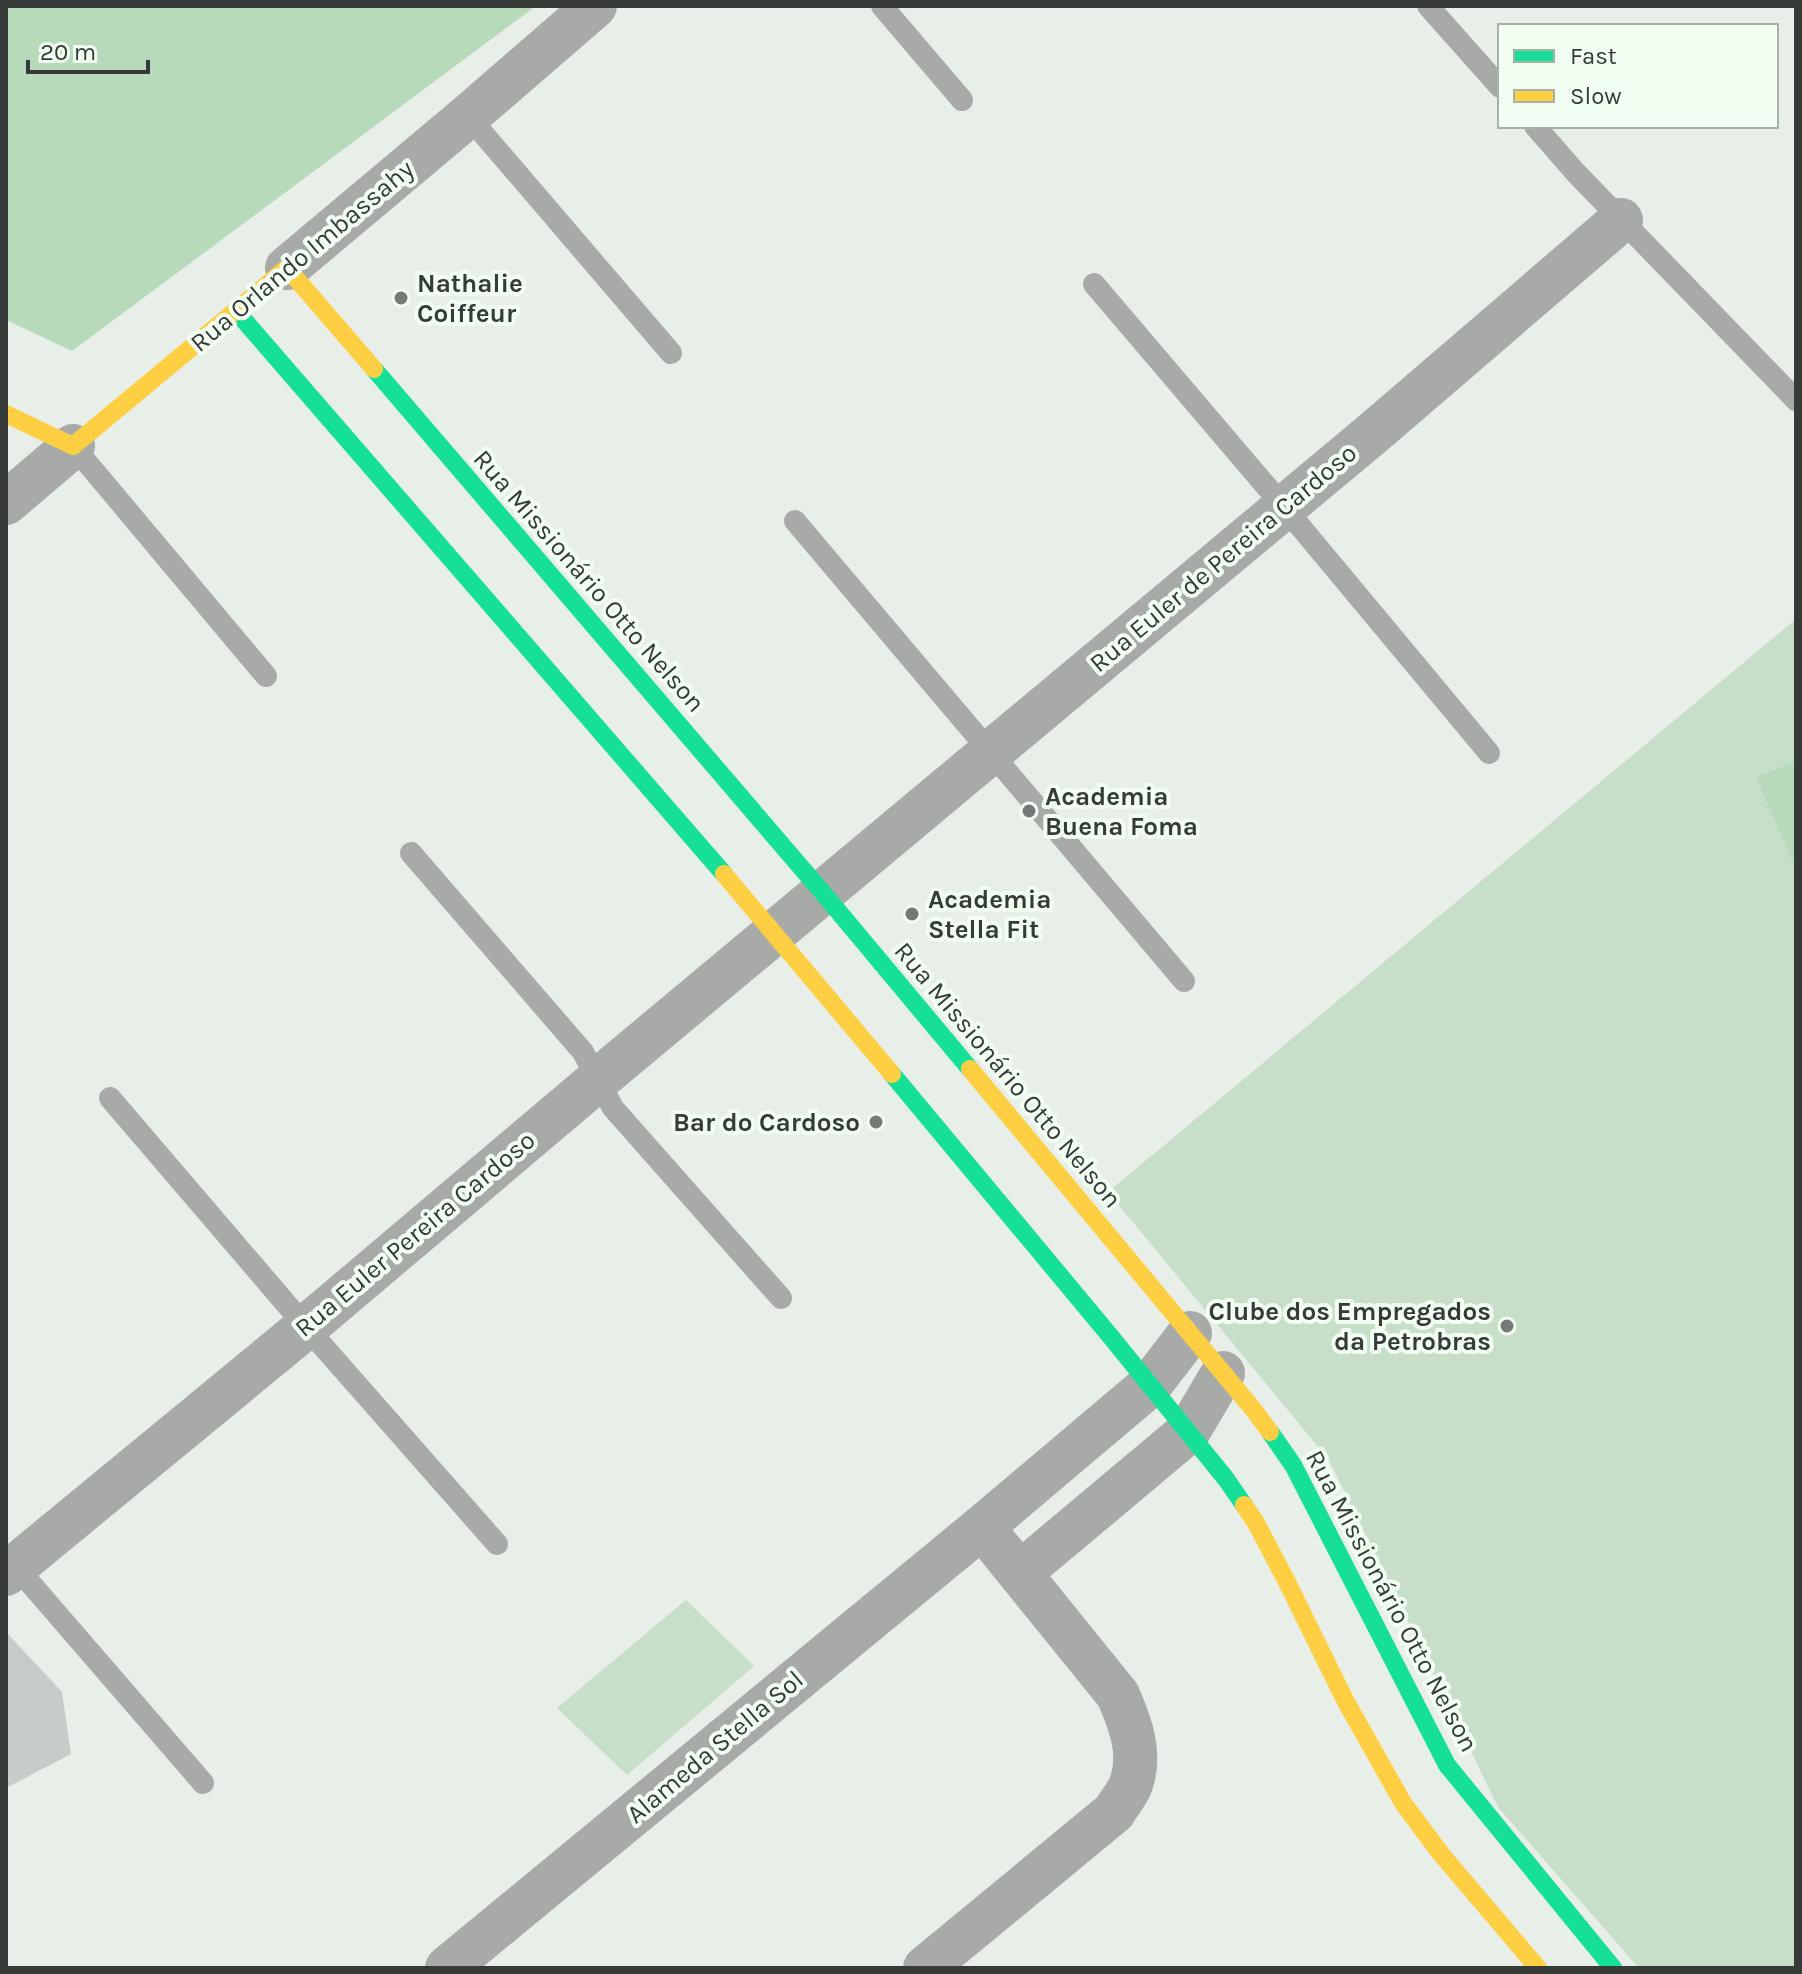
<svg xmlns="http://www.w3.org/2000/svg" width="1802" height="1974" viewBox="0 0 1802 1974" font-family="Karla,sans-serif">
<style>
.green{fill:#c7dec9}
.forest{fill:#b7dabb}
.building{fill:#c8ccc8}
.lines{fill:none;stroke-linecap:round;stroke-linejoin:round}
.lane{stroke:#a7aaa7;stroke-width:22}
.street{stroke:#a7aaa7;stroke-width:44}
.fast{stroke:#16e098;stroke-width:18}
.slow{stroke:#ffcf43;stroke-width:18}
.poi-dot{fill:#747a75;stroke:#f2fff3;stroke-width:3}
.labels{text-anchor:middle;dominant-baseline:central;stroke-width:8;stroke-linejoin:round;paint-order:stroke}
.street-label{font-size:26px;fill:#363b37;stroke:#f2fff3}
.poi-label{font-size:26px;font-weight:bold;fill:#363b37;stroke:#f2fff3;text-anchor:start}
</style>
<rect width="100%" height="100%" fill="#e8eee8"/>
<g class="green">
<polygon points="1796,619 1796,1968 1639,1968 1498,1807 1329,1460 1108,1192"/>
<polygon points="686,1600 754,1666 627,1775 557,1708"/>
</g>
<g class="forest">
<polygon points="6,6 536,6 72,351 6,320"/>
<polygon points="1796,761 1796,869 1756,777"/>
</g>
<polygon class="building" points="6,1632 62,1692 71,1754 6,1788"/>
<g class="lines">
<g class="lane">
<polyline points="882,6 962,100"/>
<polyline points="1428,6 1500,87"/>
<polyline points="468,116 671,353"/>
<polyline points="1535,126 1576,173 1796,400"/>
<polyline points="1094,284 1284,507 1489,753"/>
<polyline points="73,446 266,676"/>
<polyline points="795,521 1184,981"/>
<polyline points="411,853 583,1052 613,1108 781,1298"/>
<polyline points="110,1098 306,1327 497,1544"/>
<polyline points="12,1562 203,1783"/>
</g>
<g class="street">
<polyline points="287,268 468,116 595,6"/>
<polyline points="6,503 73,446"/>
<polyline points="1020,1573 1188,1432 1223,1373"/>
<polyline points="6,1574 306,1327 599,1079 1372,434 1621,220"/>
<polyline points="447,1968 982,1527 1150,1385 1190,1333"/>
<path d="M925,1968L1114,1812C1119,1803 1128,1793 1131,1784C1142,1753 1130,1723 1118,1695L982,1527"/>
</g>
<g class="fast">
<polyline points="236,311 724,874"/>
<polyline points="374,369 823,893 970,1069"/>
<polyline points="892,1074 1111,1337 1226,1479 1244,1505"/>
<polyline points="1270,1432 1293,1465 1447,1765 1613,1968"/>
</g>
<g class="slow">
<polyline points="6,414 73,446 287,268 374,369"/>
<polyline points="724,874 892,1074"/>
<polyline points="970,1069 1253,1409 1270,1432"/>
<polyline points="1244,1505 1256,1523 1287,1582 1345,1700 1403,1803 1441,1854 1538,1968"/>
</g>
</g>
<g class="poi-dot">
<circle cx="401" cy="298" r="8"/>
<circle cx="1029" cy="811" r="8"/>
<circle cx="912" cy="914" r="8"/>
<circle cx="876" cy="1122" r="8"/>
<circle cx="1507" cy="1326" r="8"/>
</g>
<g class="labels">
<g class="street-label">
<text transform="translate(302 256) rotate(-40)">Rua Orlando Imbassahy</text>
<text transform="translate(1223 558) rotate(-40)">Rua Euler de Pereira Cardoso</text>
<text transform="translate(589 581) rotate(49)">Rua Missionário Otto Nelson</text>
<text transform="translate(1008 1075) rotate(50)">Rua Missionário Otto Nelson</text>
<text transform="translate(415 1234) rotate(-40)">Rua Euler Pereira Cardoso</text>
<text transform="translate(1392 1601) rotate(62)">Rua Missionário Otto Nelson</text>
<text transform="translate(715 1747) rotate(-40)">Alameda Stella Sol</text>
</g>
<g class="poi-label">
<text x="417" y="283">Nathalie<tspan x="417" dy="30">Coiffeur</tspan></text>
<text x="1045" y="796">Academia<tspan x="1045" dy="30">Buena Foma</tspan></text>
<text x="928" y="899">Academia<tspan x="928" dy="30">Stella Fit</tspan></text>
<text x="860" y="1122" text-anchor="end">Bar do Cardoso</text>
<text x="1491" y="1311" text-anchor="end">Clube dos Empregados<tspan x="1491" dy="30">da Petrobras</tspan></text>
</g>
</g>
<rect width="1802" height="1974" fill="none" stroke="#363b37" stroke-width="16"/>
<rect x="1498" y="24" width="280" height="104" fill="#f2fff3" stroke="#a7b1a8" stroke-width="2"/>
<rect x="1514" y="50" width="40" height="12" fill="#16e098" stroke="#a7b1a8" stroke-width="2"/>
<text x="1570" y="64" font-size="24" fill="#363b37">Fast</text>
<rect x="1514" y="90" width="40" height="12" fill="#ffcf43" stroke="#a7b1a8" stroke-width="2"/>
<text x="1570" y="104" font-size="24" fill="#363b37">Slow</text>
<path d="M28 60v12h120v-12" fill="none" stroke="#363b37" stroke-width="4"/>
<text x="40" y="60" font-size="24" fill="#363b37" stroke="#f2fff3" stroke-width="6" paint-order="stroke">20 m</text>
</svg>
